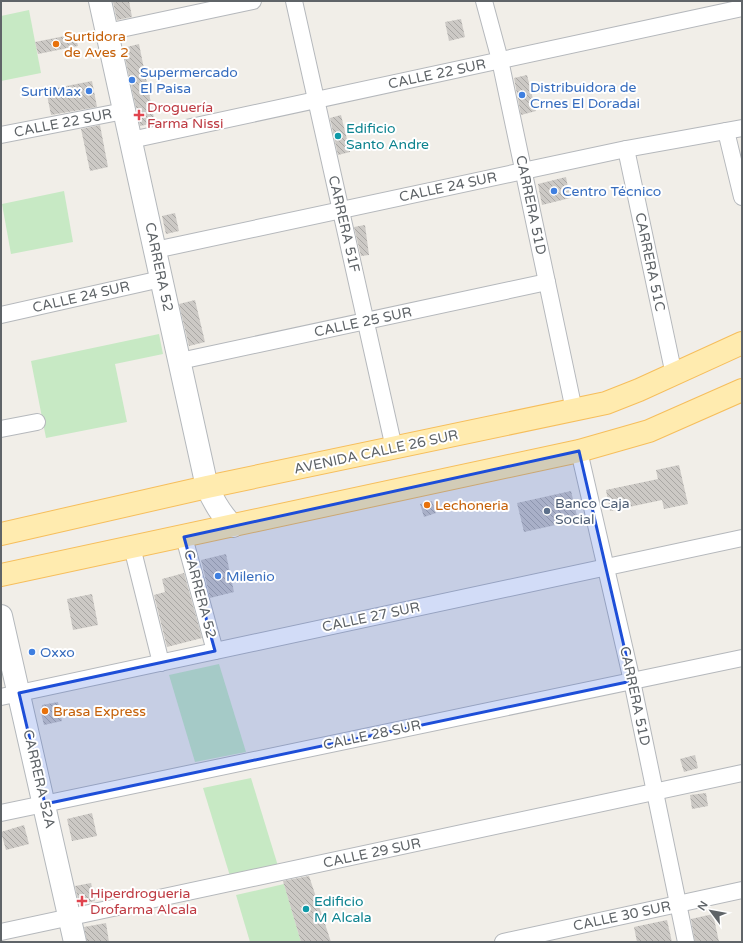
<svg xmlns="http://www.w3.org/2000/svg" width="743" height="943" viewBox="0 0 743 943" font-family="'Varela Round',sans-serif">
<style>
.park{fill:#c7e9c4}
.building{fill:url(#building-back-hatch)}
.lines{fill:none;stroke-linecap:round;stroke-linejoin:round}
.street-casing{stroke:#b5b8bc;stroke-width:18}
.secondary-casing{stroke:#b4b8bc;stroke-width:24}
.primary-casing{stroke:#f6be5c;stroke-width:24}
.street{stroke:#fff;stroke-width:16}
.secondary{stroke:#fff;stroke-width:22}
.primary{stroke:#ffebaf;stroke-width:22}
.marked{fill:#1d4ed8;fill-opacity:0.2;stroke:#1d4ed8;stroke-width:3;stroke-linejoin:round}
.food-dot{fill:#e8710a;stroke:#fff;stroke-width:1.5}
.shop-dot{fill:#3f7fe0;stroke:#fff;stroke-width:1.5}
.health-dot{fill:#e0444e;stroke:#fff;stroke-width:1.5}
.culture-dot{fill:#0f9aa8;stroke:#fff;stroke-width:1.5}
.service-dot{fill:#5c6f8a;stroke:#fff;stroke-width:1.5}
.labels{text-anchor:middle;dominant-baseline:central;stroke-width:4;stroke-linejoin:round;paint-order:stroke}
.food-label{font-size:14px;fill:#c56008;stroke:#fff;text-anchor:start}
.shop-label{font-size:14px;fill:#366cbe;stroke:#fff;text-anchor:start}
.street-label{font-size:14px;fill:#5f6468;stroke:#fff}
.health-label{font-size:14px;fill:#be3a42;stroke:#fff;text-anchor:start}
.culture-label{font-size:14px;fill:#0d838f;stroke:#fff;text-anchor:start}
.service-label{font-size:14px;fill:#4e5e75;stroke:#fff;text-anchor:start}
</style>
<defs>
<pattern id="building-back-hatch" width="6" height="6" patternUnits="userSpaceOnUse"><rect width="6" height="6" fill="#ccc9c5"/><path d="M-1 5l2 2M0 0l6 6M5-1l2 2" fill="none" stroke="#a9a7a4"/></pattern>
</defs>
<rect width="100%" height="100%" fill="#f1eee8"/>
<g class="park">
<polygon points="29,10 41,73 1,81 1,16"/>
<polygon points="64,191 73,242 11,254 2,204"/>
<polygon points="159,334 163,354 115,364 127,422 46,438 31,361"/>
<polygon points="219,664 246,752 195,762 169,675"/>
<polygon points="251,778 278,866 230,876 203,788"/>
<polygon points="284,884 301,942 250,942 236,895"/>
</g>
<g class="building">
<polygon points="116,1 129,1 132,17 117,20 113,2"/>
<polygon points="461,19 465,37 449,41 445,22"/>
<polygon points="75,34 78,46 38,54 35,42"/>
<polygon points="139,44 155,123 140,126 123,48"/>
<polygon points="527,75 536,111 521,115 514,78"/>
<polygon points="92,81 97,107 51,115 46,90"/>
<polygon points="341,115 350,152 338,155 330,118"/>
<polygon points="100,125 108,167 90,171 81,129"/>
<polygon points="566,177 570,198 542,205 538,184"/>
<polygon points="175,213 179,231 166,234 162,216"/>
<polygon points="365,225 369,255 361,256 354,227"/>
<polygon points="195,300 205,342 189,346 179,304"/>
<polygon points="679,465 688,504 664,509 662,500 610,511 606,490 658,479 656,470"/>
<polygon points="571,491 578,520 524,532 517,503"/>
<polygon points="432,501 436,513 424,517 420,504"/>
<polygon points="226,554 234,592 210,598 201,560"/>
<polygon points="184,573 202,638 167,647 154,595 165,592 162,579"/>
<polygon points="92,594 98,625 73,630 67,599"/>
<polygon points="58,702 62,721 44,725 41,713 42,705"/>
<polygon points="695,755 698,768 684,772 680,759"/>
<polygon points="706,793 708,806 692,809 690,795"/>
<polygon points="92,813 97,836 72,841 67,819"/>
<polygon points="24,825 29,844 6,850 1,832"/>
<polygon points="309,876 331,942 301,942 283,881"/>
<polygon points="91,883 95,901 79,904 75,886"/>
<polygon points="713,914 719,942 695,942 691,919"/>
<polygon points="667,920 672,942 637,942 634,927"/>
<polygon points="106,923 109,942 87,942 84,927"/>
</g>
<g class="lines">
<defs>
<g id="street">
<polyline points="294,1 394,448"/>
<polyline points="484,1 500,60 574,410"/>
<polyline points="107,32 253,1"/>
<polyline points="726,131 742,197"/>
<polyline points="1,135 124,111"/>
<polyline points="131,140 742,8"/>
<polyline points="626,149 674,375"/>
<polyline points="155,250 626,149 742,128"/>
<polyline points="1,315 161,279"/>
<polyline points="180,361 547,282"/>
<polyline points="1,429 37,422"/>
<polyline points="579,451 632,681 686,942"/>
<polyline points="184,537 215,651"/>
<polyline points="132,547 161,663"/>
<polyline points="1,697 742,538"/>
<polyline points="1,813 742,658"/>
<polyline points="1,932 742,773"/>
<polyline points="503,942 742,890"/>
</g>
<g id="secondary">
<path d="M100,1L207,487C214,502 221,515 233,526"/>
<polyline points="1,616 75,942"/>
</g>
<g id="primary">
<polyline points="1,534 207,487 606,403 639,390 742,343"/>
<polyline points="1,575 579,451 649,431 742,390"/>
</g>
</defs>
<use href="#street" class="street-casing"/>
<use href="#secondary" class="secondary-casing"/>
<use href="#primary" class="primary-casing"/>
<use href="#street" class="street"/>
<use href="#secondary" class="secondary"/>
<use href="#primary" class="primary"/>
</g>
<path class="marked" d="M579,451L632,681L45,804L19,693L215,651L184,537Z"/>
<g class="food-dot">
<circle cx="56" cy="44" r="4"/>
<circle cx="427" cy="505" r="4"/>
<circle cx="45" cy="711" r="4"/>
</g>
<g class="shop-dot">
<circle cx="132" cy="80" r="4"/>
<circle cx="89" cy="91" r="4"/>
<circle cx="522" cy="95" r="4"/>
<circle cx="554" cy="191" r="4"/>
<circle cx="218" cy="576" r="4"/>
<circle cx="32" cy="652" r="4"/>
</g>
<g class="health-dot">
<path d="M137 109h4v4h4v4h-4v4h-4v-4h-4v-4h4z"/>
<path d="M80 895h4v4h4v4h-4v4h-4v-4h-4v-4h4z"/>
</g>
<g class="culture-dot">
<circle cx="338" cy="136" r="4"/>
<circle cx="306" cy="909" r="4"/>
</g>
<circle class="service-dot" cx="547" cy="511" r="4"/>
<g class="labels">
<g class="food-label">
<text x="64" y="36">Surtidora<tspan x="64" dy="16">de Aves 2</tspan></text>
<text x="435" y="505">Lechoneria</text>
<text x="53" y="711">Brasa Express</text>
</g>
<g class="shop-label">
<text x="140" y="72">Supermercado<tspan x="140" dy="16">El Paisa</tspan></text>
<text x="530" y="87">Distribuidora de<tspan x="530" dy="16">Crnes El Doradai</tspan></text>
<text x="81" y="91" text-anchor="end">SurtiMax</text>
<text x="562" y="191">Centro Técnico</text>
<text x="226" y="576">Milenio</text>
<text x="40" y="652">Oxxo</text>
</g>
<g class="street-label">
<text transform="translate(437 74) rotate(-12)">CALLE 22 SUR</text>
<text transform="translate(63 123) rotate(-11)">CALLE 22 SUR</text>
<text transform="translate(448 187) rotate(-12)">CALLE 24 SUR</text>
<text transform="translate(531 205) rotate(78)">CARRERA 51D</text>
<text transform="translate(344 224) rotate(77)">CARRERA 51F</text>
<text transform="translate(650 262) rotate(78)">CARRERA 51C</text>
<text transform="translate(159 267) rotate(78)">CARRERA 52</text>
<text transform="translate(81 297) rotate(-13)">CALLE 24 SUR</text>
<text transform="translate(363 322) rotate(-12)">CALLE 25 SUR</text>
<text transform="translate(376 452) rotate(-12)">AVENIDA CALLE 26 SUR</text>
<text transform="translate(200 594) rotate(75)">CARRERA 52</text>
<text transform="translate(371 617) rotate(-12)">CALLE 27 SUR</text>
<text transform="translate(635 696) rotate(78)">CARRERA 51D</text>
<text transform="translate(372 735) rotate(-12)">CALLE 28 SUR</text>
<text transform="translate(39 779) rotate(77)">CARRERA 52A</text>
<text transform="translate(372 853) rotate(-12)">CALLE 29 SUR</text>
<text transform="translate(622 916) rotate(-12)">CALLE 30 SUR</text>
</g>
<g class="health-label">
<text x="147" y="107">Droguería<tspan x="147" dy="16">Farma Nissi</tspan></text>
<text x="90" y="893">Hiperdrogueria<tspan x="90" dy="16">Drofarma Alcala</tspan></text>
</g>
<g class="culture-label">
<text x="346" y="128">Edificio<tspan x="346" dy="16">Santo Andre</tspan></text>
<text x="314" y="901">Edificio<tspan x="314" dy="16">M Alcala</tspan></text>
</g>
<g class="service-label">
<text x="555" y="503">Banco Caja<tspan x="555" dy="16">Social</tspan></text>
</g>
</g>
<rect width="743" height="943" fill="none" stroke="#5f6468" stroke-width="4"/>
<g transform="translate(711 911) rotate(302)" stroke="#ffffff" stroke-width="3" paint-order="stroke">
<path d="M0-3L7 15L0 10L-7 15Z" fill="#5f6468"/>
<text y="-6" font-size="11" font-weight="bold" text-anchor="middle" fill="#5f6468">N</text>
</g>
</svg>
